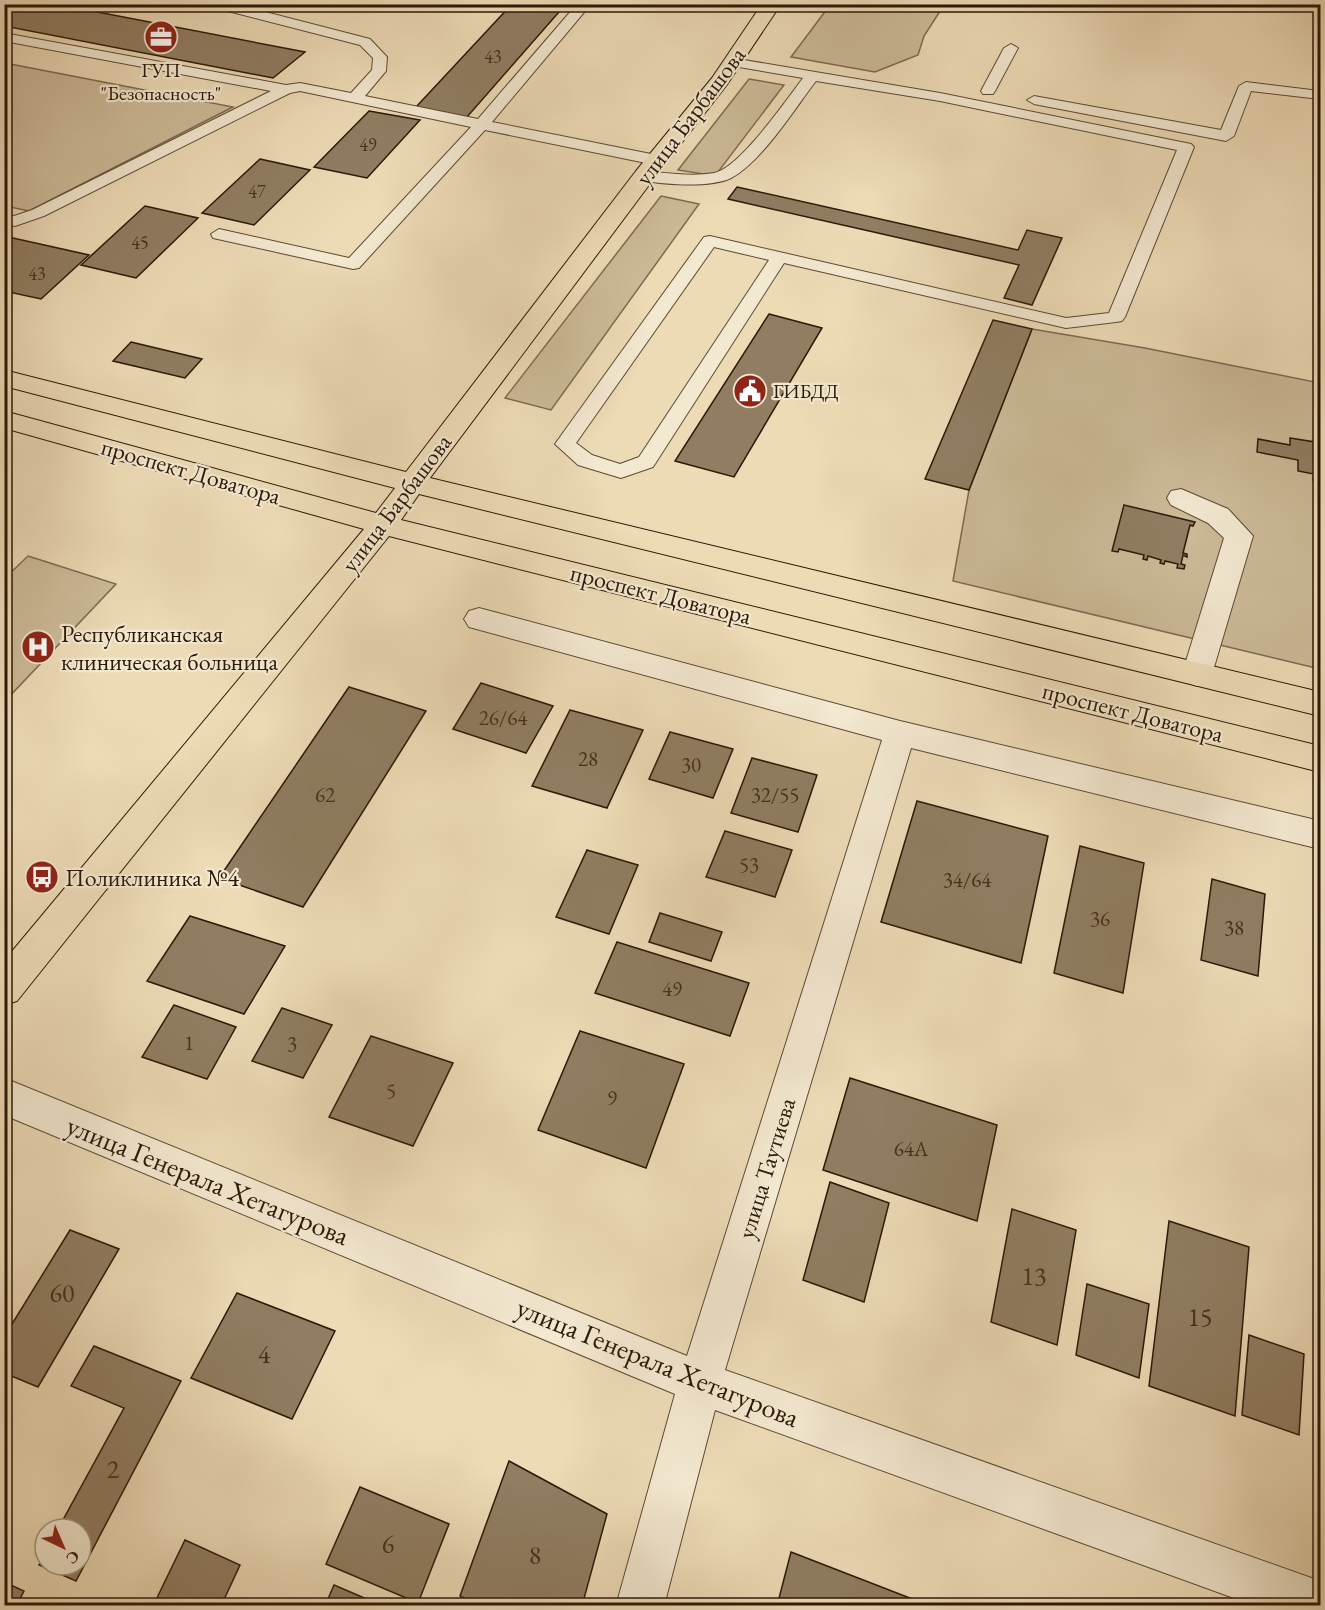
<svg xmlns="http://www.w3.org/2000/svg" width="1325" height="1610" viewBox="0 0 1325 1610" font-family="'EB Garamond',serif">
<style>
.green{fill:#ccba98;stroke:#7c694f;stroke-width:1.5}
.building{fill:#907d62;stroke:#2b1806;stroke-width:1.5}
.lines{fill:none;stroke-linecap:round;stroke-linejoin:round}
.service-casing{stroke:#5c4932;stroke-width:2}
.minor-casing{stroke:#5c4932;stroke-width:2}
.primary-casing{stroke:#2b1806;stroke-width:2}
.service{fill:#f3e8d0;fill-rule:evenodd}
.minor{fill:#f3e8d0;fill-rule:evenodd}
.primary{fill:#eddbb6;fill-rule:evenodd}
.labels{text-anchor:middle;dominant-baseline:central;stroke-width:4.5;stroke-linejoin:round;paint-order:stroke}
.far-number-label{font-size:18px;fill:#44311d}
.far-poi-label{font-size:20px;fill:#2b1806;stroke:#f3e8d0}
.number-label{font-size:21px;fill:#44311d}
.street-label{font-size:24px;fill:#2b1806;stroke:#f3e8d0}
.poi-label{font-size:24px;fill:#2b1806;stroke:#f3e8d0;text-anchor:start}
.near-number-label{font-size:26px;fill:#44311d}
.near-street-label{font-size:28px;fill:#2b1806;stroke:#f3e8d0}
</style>
<rect width="100%" height="100%" fill="#eddbb6"/>
<filter id="stains"><feTurbulence type="fractalNoise" baseFrequency=".00333" numOctaves="4"/><feColorMatrix values="0 0 0 0 .2 0 0 0 0 .09 0 0 0 0 .02 0 0 0 .5 -.17"/></filter>
<radialGradient id="worn" r=".72"><stop offset=".6" stop-color="#630" stop-opacity="0"/><stop offset="1" stop-color="#630" stop-opacity=".3"/></radialGradient>
<g class="green">
<polygon points="830,5 830,4 944,5 924,36 918,55 875,72 791,57"/>
<polygon points="5,63 233,107 29,211 5,206"/>
<polygon points="749,79 784,85 715,176 678,170"/>
<polygon points="661,196 699,204 551,410 505,398"/>
<polygon points="1032,329 1145,348 1320,383 1320,669 953,581 969,490"/>
<polygon points="28,556 116,584 5,701 5,578"/>
</g>
<g class="building">
<polygon points="4,4 56,4 305,52 273,78 4,26"/>
<polygon points="512,4 566,4 467,117 416,107"/>
<polygon points="369,111 420,120 367,178 314,167"/>
<polygon points="260,159 310,170 254,225 202,213"/>
<polygon points="737,187 1018,250 1027,230 1062,238 1032,305 1004,298 1019,265 728,199"/>
<polygon points="145,206 198,218 136,278 81,265"/>
<polygon points="4,236 89,255 41,299 4,291"/>
<polygon points="769,314 822,328 734,477 675,461"/>
<polygon points="993,320 1032,329 969,490 925,479"/>
<polygon points="131,342 202,359 185,378 113,361"/>
<polygon points="1290,438 1315,442 1315,446 1320,447 1320,481 1313,480 1314,474 1298,471 1298,460 1257,452 1258,439 1290,445"/>
<polygon points="1124,505 1195,522 1193,526 1190,525 1183,553 1187,554 1187,557 1183,555 1181,564 1185,565 1184,569 1177,568 1178,564 1165,561 1164,564 1160,563 1161,560 1148,556 1147,560 1143,559 1144,555 1119,549 1118,552 1112,551"/>
<polygon points="481,683 553,706 526,753 453,729"/>
<polygon points="349,687 426,711 303,907 219,878"/>
<polygon points="570,710 643,730 607,808 532,786"/>
<polygon points="670,732 733,749 713,798 649,779"/>
<polygon points="752,758 817,775 798,832 731,813"/>
<polygon points="917,801 1048,836 1021,963 881,922"/>
<polygon points="725,831 792,850 775,897 706,877"/>
<polygon points="1080,846 1144,863 1123,993 1054,973"/>
<polygon points="587,850 638,865 609,934 556,917"/>
<polygon points="1212,879 1265,894 1258,976 1201,960"/>
<polygon points="660,913 722,932 711,961 649,942"/>
<polygon points="190,916 285,946 244,1014 147,981"/>
<polygon points="617,942 749,983 730,1036 595,993"/>
<polygon points="174,1005 236,1027 207,1079 142,1057"/>
<polygon points="282,1008 332,1025 303,1078 252,1061"/>
<polygon points="580,1031 684,1064 646,1168 538,1130"/>
<polygon points="371,1036 453,1063 413,1146 329,1117"/>
<polygon points="850,1078 997,1125 977,1221 823,1170"/>
<polygon points="830,1182 889,1203 864,1302 803,1280"/>
<polygon points="1012,1209 1076,1230 1057,1345 991,1322"/>
<polygon points="1169,1221 1249,1247 1235,1416 1149,1386"/>
<polygon points="70,1230 119,1249 38,1387 4,1373 4,1337"/>
<polygon points="1087,1284 1149,1304 1139,1378 1076,1355"/>
<polygon points="237,1293 335,1331 292,1419 191,1378"/>
<polygon points="1249,1335 1304,1354 1299,1435 1242,1415"/>
<polygon points="94,1346 181,1381 76,1581 39,1565 45,1554 45,1565 81,1565 81,1529 58,1529 124,1408 71,1386"/>
<polygon points="509,1461 607,1514 582,1606 480,1606 460,1596"/>
<polygon points="360,1487 449,1524 418,1603 326,1564"/>
<polygon points="185,1540 240,1565 221,1606 153,1606"/>
<polygon points="791,1552 915,1600 914,1606 777,1606"/>
<polygon points="4,1582 24,1591 16,1606 4,1606"/>
<polygon points="334,1585 383,1606 325,1606"/>
</g>
<g class="lines">
<defs>
<g id="service">
<polygon points="211,4 235,4 370,39 387,57 386,71 365,96 478,119 577,4 591,4 492,122 656,155 664,160 656,165 485,130 359,268 353,269 213,238 211,234 219,229 349,258 471,127 300,91 290,93 44,216 15,226 4,224 4,214 14,216 32,210 271,91 4,41 4,33 286,85 300,83 351,93 372,70 373,58 360,45 212,7"/>
<polygon points="1011,44 1018,48 995,91 993,94 983,94 981,91 1004,48"/>
<path d="M732,58L940,93L1191,144L1194,147L1125,317L1122,321L1116,322L1066,328L784,263L653,467L621,478L578,465L555,444L704,237L710,236L1066,318L1109,313L1177,150L940,101L816,81C795,108 761,163 731,178C711,188 660,185 638,179L636,176L638,173L644,171C667,173 692,177 714,173C739,169 787,99 803,78L727,65L725,62ZM714,247L769,260L639,457L620,464L592,455L576,443Z"/>
<polygon points="1246,82 1320,91 1320,99 1251,91 1234,136 1226,141 1034,104 1027,100 1034,96 1221,130 1239,86"/>
</g>
<g id="minor">
<polygon points="1181,489 1228,509 1253,536 1212,674 1208,682 1197,686 1186,682 1182,674 1224,538 1208,523 1171,505 1167,498 1171,491"/>
<polygon points="479,608 900,721 1320,821 1320,849 911,748 725,1370 1320,1581 1320,1606 1256,1606 715,1410 664,1606 616,1606 675,1394 4,1115 4,1078 687,1356 882,740 469,627 464,619 469,611"/>
</g>
<polygon id="primary" points="762,4 781,4 726,86 652,181 430,478 1320,692 1320,716 419,494 401,520 1320,746 1320,772 389,536 17,1001 4,1005 4,961 364,529 4,428 4,411 376,513 395,488 4,386 4,370 406,472 636,171 712,78"/>
</defs>
<use href="#service" class="service-casing"/>
<use href="#minor" class="minor-casing"/>
<use href="#primary" class="primary-casing"/>
<use href="#service" class="service"/>
<use href="#minor" class="minor"/>
<use href="#primary" class="primary"/>
</g>
<defs>
<symbol id="office-disc" viewBox="-11 -11 22 22"><circle r="9.5" fill="#8f2418" stroke="#f3e8d0"/><path d="M-6-3h4V-5.5h4V-3h4V5H-6ZM-1-4.5V-3h2v-1.5ZM-6 0V1H6V0Z" fill="#fff"/></symbol>
<symbol id="civic-disc" viewBox="-11 -11 22 22"><circle r="9.5" fill="#8f2418" stroke="#f3e8d0"/><path d="M-.6-6.5H3V-4.5H.6V-3L4-1V1h2V6H-6V1h2V-1L-.6-3ZM-1.2 2.5V6h2.4V2.5Z" fill="#fff"/></symbol>
<symbol id="hospital-disc" viewBox="-11 -11 22 22"><circle r="9.5" fill="#8f2418" stroke="#f3e8d0"/><path d="M-5-5h3v3.5h4V-5h3V5h-3V1.5h-4V5h-3Z" fill="#fff"/></symbol>
<symbol id="bus-disc" viewBox="-11 -11 22 22"><circle r="9.5" fill="#8f2418" stroke="#f3e8d0"/><path d="M-5-6H5V4H4V6H2V4H-2V6H-4V4H-5ZM-3.5-4V0h7V-4ZM-3.5 1.2v1.5H-2V1.2ZM2 1.2v1.5H3.5V1.2Z" fill="#fff"/></symbol>
</defs>
<g fill-rule="evenodd">
<use href="#office-disc" x="142" y="18" width="38" height="38"/>
<use href="#civic-disc" x="731" y="372" width="38" height="38"/>
<use href="#hospital-disc" x="19" y="628" width="38" height="38"/>
<use href="#bus-disc" x="23" y="858" width="38" height="38"/>
</g>
<g class="labels">
<g class="far-number-label">
<text x="493" y="56">43</text>
<text x="368" y="144">49</text>
<text x="257" y="191">47</text>
<text x="140" y="242">45</text>
<text x="37" y="273">43</text>
</g>
<g class="far-poi-label">
<text x="161" y="70">ГУП<tspan x="161" dy="23">"Безопасность"</tspan></text>
<text x="773" y="391" text-anchor="start">ГИБДД</text>
</g>
<g class="number-label">
<text x="503" y="717">26/64</text>
<text x="588" y="758">28</text>
<text x="691" y="764">30</text>
<text x="325" y="794">62</text>
<text x="775" y="794">32/55</text>
<text x="749" y="864">53</text>
<text x="967" y="879">34/64</text>
<text x="1100" y="918">36</text>
<text x="1234" y="927">38</text>
<text x="672" y="988">49</text>
<text x="189" y="1042">1</text>
<text x="292" y="1043">3</text>
<text x="391" y="1090">5</text>
<text x="612" y="1097">9</text>
<text x="911" y="1148">64А</text>
</g>
<g class="street-label">
<text transform="translate(690 116) rotate(-53)">улица Барбашова</text>
<text transform="translate(191 471) rotate(16)">проспект Доватора</text>
<text transform="translate(396 503) rotate(-53)">улица Барбашова</text>
<text transform="translate(661 594) rotate(14)">проспект Доватора</text>
<text transform="translate(1133 712) rotate(14)">проспект Доватора</text>
<text transform="translate(766 1168) rotate(-73)">улица Таутиева</text>
</g>
<g class="poi-label">
<text x="61" y="633">Республиканская<tspan x="61" dy="28">клиническая больница</tspan></text>
<text x="65" y="877">Поликлиника №4</text>
</g>
<g class="near-number-label">
<text x="1034" y="1276">13</text>
<text x="62" y="1293">60</text>
<text x="1200" y="1317">15</text>
<text x="264" y="1354">4</text>
<text x="113" y="1469">2</text>
<text x="388" y="1544">6</text>
<text x="535" y="1555">8</text>
</g>
<g class="near-street-label">
<text transform="translate(208 1180) rotate(22)">улица Генерала Хетагурова</text>
<text transform="translate(658 1362) rotate(22)">улица Генерала Хетагурова</text>
</g>
</g>
<rect width="1325" height="1610" fill="none" stroke="#eddbb6" stroke-width="24"/>
<rect x="6" y="6" width="1313" height="1598" fill="none" stroke="#2b1806" stroke-width="3"/>
<rect x="12" y="12" width="1301" height="1586" fill="none" stroke="#2b1806" stroke-width="1.5"/>
<g transform="translate(63 1547) rotate(136)"><circle r="28" fill="#f3e8d0" stroke="#a3957f" stroke-width="1.5"/>
<path d="M0-4.5L10 22L0 15L-10 22Z" fill="#8f2418"/>
<text y="-9" font-size="16" font-weight="bold" text-anchor="middle" fill="#2b1806">С</text>
</g>
<rect width="100%" height="100%" filter="url(#stains)"/>
<rect width="100%" height="100%" fill="url(#worn)"/>
</svg>
